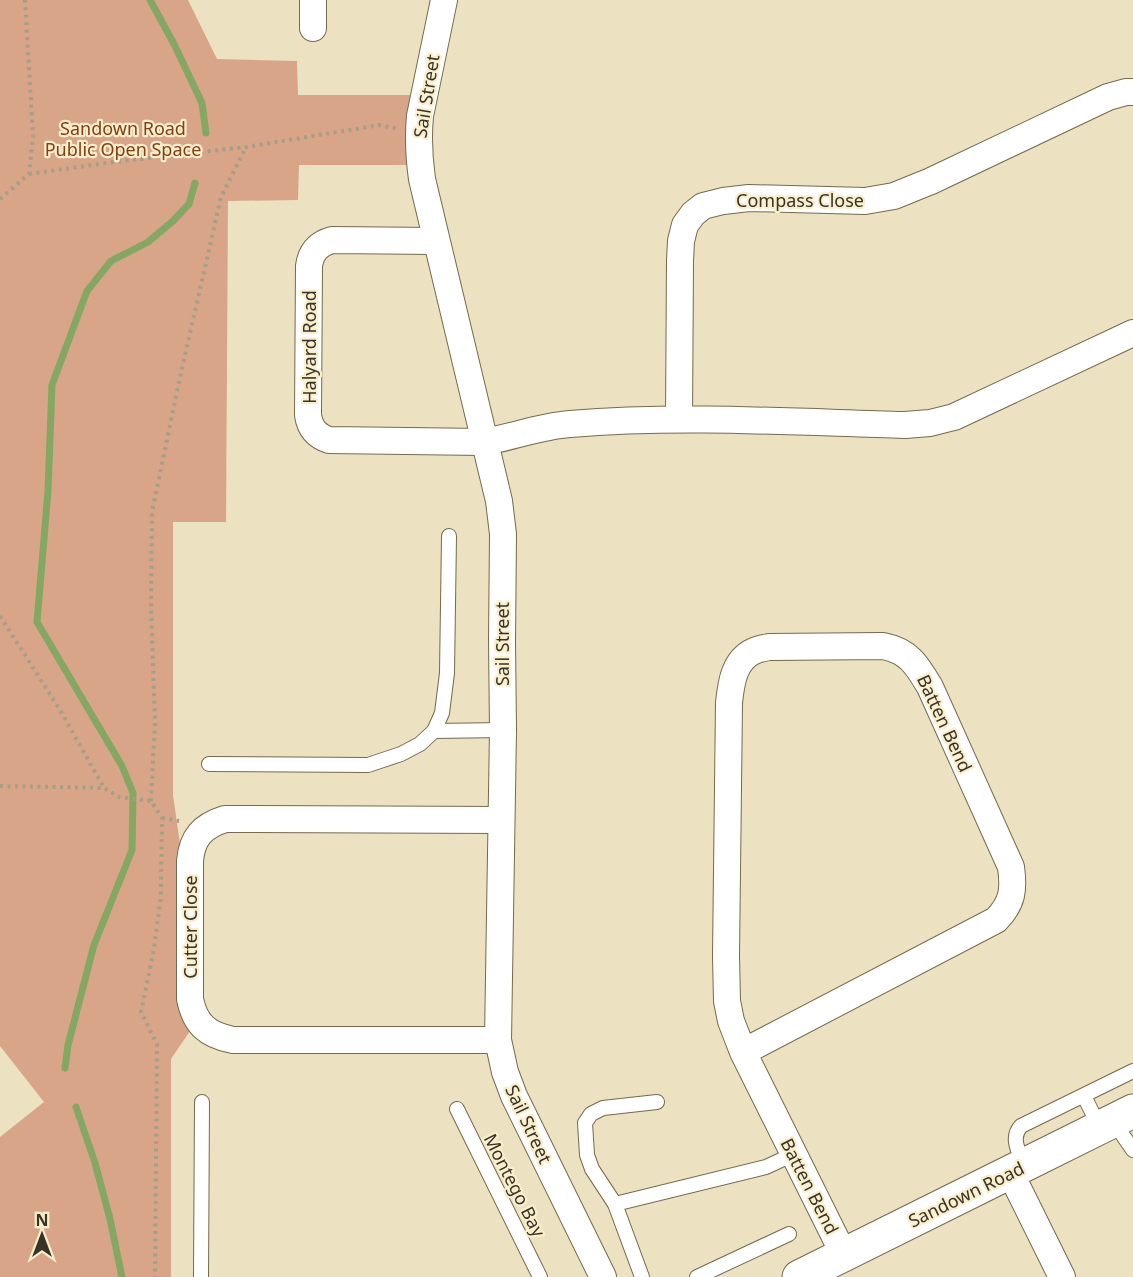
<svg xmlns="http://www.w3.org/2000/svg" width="1133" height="1277" viewBox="0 0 1133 1277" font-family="'Noto Sans',sans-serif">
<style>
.green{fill:#d9a589}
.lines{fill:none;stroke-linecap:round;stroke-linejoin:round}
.stream{stroke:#84a863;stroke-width:7}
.service-casing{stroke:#746a4d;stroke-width:16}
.minor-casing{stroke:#746a4d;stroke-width:28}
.tertiary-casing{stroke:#746a4d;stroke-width:35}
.path{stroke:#a69e85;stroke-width:4;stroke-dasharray:3 4.5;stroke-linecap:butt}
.service{stroke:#fff;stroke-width:14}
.minor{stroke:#fff;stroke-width:26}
.tertiary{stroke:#fff;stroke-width:33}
.labels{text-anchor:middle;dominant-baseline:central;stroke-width:4.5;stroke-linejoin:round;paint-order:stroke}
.street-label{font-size:18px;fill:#373326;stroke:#faeecd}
.park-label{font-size:18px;fill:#823f13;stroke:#faeecd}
</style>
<rect width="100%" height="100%" fill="#ece1c1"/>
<polygon class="green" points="0,0 188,0 217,59 297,61 298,95 413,95 409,165 299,165 298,200 228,201 226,522 173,522 173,795 181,851 179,1006 190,1031 171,1059 171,1277 0,1277 0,1137 44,1102 0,1046"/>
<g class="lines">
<g class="stream">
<polyline points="150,0 174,44 202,103 206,133"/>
<polyline points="65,1068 68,1045 94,945 132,850 133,793 122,766 37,622 48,491 52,385 87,291 111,261 148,242 173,221 189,204 195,183"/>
<polyline points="76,1107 95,1163 110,1219 122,1277"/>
</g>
<defs>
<g id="service">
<polyline points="434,731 503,730"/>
<polyline points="209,764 368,765 401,754 420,744 434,731 442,713 447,673 449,536"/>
<polyline points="1084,1096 1100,1128"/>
<polyline points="457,1109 540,1277"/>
<polyline points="1113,1121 1133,1150"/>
<path d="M1024,1165C1019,1152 1010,1138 1021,1126L1133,1071"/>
<polyline points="615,1204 766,1167 794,1154"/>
<polyline points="201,1277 202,1102"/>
<polyline points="642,1277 615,1204 592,1169 587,1155 585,1123 591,1114 603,1108 657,1102"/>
<polyline points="697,1277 789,1234"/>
</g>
<g id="minor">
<polyline points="313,0 313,28"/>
<path d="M444,0L420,116C418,138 419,158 422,179L499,501L503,534L502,641L503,730L498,1040L505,1072L514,1096L603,1277"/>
<path d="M436,241L332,240C318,244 311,252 309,266L308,415C310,429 317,436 329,440L484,442C513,437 541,426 570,424C681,415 793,422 905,425L930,423L954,417L1133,333"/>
<polyline points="679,419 680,261 681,241 685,225 693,214 703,206 723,201 749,198 865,201 894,196 931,181 1108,97 1126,92 1133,92"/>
<path d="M498,1040H233C207,1035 195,1024 190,999V861C192,838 202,826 225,819L501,820"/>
<path d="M743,1052L996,920C1013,903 1014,889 1011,867L930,687C917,665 909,651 883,646L769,647C764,648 758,649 754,651C734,660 731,683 729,703L726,956L727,1001L731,1021L743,1052L844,1255"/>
<polyline points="1010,1172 1062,1277"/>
</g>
<polyline id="tertiary" points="799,1277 1133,1111"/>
</defs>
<use href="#service" class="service-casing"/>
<use href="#minor" class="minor-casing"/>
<use href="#tertiary" class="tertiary-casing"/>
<g class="path">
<polyline points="29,174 114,162 246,147 380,125 397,129"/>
<polyline points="0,199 29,174 33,137 25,0"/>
<polyline points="0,616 60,710 104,788"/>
<polyline points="0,786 104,788 119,797 151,801 162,818 161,897 153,954 141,1012 157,1044 155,1277"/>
<polyline points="151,801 155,722 151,607 152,512 180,377 221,197 246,147"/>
<polyline points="162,818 179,821"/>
</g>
<use href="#service" class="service"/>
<use href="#minor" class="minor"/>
<use href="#tertiary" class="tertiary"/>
</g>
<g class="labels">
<g class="street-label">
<text transform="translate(426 96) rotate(-81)">Sail Street</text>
<text x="800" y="200">Compass Close</text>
<text transform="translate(309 347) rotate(-90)">Halyard Road</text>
<text transform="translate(502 644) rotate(-90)">Sail Street</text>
<text transform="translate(945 723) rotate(65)">Batten Bend</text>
<text transform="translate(190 927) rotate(-90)">Cutter Close</text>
<text transform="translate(529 1124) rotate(65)">Sail Street</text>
<text transform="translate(515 1185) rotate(63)">Montego Bay</text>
<text transform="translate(810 1186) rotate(63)">Batten Bend</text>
<text transform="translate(966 1194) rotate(-26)">Sandown Road</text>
</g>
<g class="park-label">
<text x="123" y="128">Sandown Road<tspan x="123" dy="21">Public Open Space</tspan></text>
</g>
</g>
<g transform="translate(42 1235)" stroke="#faeecd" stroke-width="4.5" paint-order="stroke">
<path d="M0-4.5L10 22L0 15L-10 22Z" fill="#373326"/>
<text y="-9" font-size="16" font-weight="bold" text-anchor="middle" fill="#373326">N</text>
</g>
</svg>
